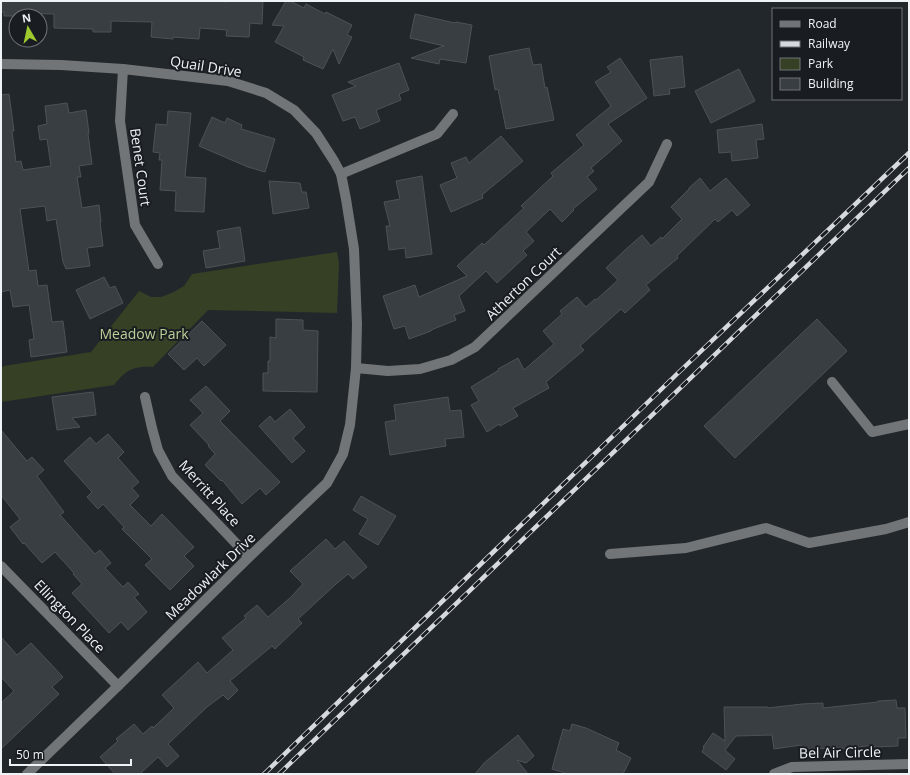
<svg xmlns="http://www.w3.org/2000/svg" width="910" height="775" viewBox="0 0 910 775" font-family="'Open Sans',sans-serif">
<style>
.green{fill:#364024}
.building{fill:#393e43;stroke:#4d5257}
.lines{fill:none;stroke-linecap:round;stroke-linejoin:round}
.minor{stroke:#727577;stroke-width:10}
.rail-casing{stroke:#d6d9dd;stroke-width:4.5}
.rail{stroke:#191d22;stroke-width:3;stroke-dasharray:9;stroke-linecap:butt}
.labels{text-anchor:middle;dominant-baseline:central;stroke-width:4;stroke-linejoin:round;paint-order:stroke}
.street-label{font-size:14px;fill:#f0f3f6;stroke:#191d22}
.park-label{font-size:14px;fill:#bcd198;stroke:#191d22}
</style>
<rect width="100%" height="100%" fill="#22272b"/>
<path class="green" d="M337,252L339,263L337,313L208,310L153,367C133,366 126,370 114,385L1,402V368L4,366L91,352L139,291L151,297H161L174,292L184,286L192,274Z"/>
<g class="building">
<polygon points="1,1 216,1 228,2 228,1 263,1 262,24 250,23 249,37 226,36 227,30 200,28 199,39 173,37 173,39 151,37 152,22 111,21 111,32 93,32 93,29 54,28 54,14 19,13 19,16 4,16 4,12 1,12"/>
<polygon points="286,1 290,1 304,8 306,4 325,14 326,12 352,25 347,35 352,37 339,64 333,49 323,69 303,60 304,57 275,42 284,26 272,25"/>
<polygon points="415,14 455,23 456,22 472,25 466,63 440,59 439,64 411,58 444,46 410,38"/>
<polygon points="529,48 533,65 541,64 545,88 547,87 554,120 506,129 498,89 495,90 489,56"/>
<polygon points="682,56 685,87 669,89 670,94 654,96 650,60"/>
<polygon points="620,58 647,98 608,124 622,141 591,168 594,171 587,177 597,189 573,209 574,210 562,222 550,209 526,232 534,241 523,251 527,255 497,283 486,271 459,296 465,311 454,315 456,320 431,330 431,331 409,339 405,326 394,329 383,296 415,285 419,297 467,276 457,266 482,243 484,245 524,208 521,206 553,176 551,173 584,145 576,135 611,106 595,82 611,72 607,67"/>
<polygon points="399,63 409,90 399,94 401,100 376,110 380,121 360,129 355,117 343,121 332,95 356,86 348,82"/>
<polygon points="739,69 755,101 711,123 695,91"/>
<polygon points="9,94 14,131 12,131 16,162 21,161 23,170 51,166 47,139 40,140 38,126 47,124 45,106 67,103 69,113 86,110 89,133 88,134 92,164 79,166 81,177 77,177 82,208 99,205 101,222 100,222 103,246 87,248 90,266 66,269 63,262 56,219 47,221 45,206 20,209 29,271 36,270 38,286 47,285 52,322 63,321 67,352 31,357 29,340 34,339 29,305 13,307 10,290 1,292 1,95"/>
<polygon points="168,111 191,113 185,177 206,178 204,212 175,211 176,191 160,190 162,160 159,160 160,153 153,152 156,124 167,125"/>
<polygon points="212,117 225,123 227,118 242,125 241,129 275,139 265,172 248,167 199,146"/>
<polygon points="762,124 764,139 756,140 758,158 732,161 731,152 719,153 717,130"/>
<polygon points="501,136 523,161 482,195 483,198 451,212 440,185 457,178 451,163 466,157 469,163"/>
<polygon points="422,176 432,254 406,258 405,248 389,250 386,226 390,226 384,202 400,199 396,181"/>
<polygon points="700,178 710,191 726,178 750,205 737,216 732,210 718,222 715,219 677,256 678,258 646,285 650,290 625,313 621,309 580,346 584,350 546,382 549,388 513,408 518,416 500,426 499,424 487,432 471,405 479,401 471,387 499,370 498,369 518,358 524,370 554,344 543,331 562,314 560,311 577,297 586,307 595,299 596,300 618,280 606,268 625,250 642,235 651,246 661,237 662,239 682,219 671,207 689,189 689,188"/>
<polygon points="269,181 300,183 302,192 306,192 309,208 273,214"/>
<polygon points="240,227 245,261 206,268 203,251 220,248 217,231"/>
<polygon points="104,277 110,288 115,286 123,303 90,319 76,290"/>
<polygon points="276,319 303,320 303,330 318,331 317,392 263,391 263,373 268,373 268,361 270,361 270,337 276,338"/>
<polygon points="817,319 847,351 735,458 704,426"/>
<polygon points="202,321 226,345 204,366 197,358 184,370 168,354"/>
<polygon points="206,386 230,411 220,421 280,482 266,495 260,488 242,504 222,480 221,481 205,465 215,454 208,446 209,445 190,425 203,413 190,400"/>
<polygon points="93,392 96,415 72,418 80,427 57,430 52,397"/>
<polygon points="448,397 450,411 461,410 464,437 445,439 446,446 390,455 385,422 396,420 394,405"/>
<polygon points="290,409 305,427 293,438 305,451 292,463 259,426 270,416 275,422"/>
<polygon points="1,430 27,461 32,457 44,470 37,476 64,512 60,515 95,554 100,550 111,563 105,568 123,587 128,582 139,594 134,597 147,612 128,630 121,622 109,633 72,593 82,584 73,574 74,573 55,552 42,563 24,543 23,544 10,527 20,519 1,495"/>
<polygon points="108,434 124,452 118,458 139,482 132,488 139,496 130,505 151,526 162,514 194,547 184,556 194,566 170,590 145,565 152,559 122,529 124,527 103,504 98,509 87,497 92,492 64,461 90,437 96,444"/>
<polygon points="361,496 396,516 378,545 359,534 368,519 353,510"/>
<polygon points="326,539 335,549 344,541 367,567 353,579 348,574 336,584 298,619 302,623 275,649 272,646 230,681 238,690 228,700 223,695 207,707 168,744 179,756 167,767 158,757 140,774 115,774 100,757 118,741 116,739 134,724 143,734 152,726 153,728 174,708 162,695 198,662 207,673 233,650 222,638 246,618 244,616 257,605 268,617 291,597 303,584 290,571"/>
<polygon points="1,637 17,655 31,643 63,677 52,687 59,694 1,749 1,703 14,691 1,677"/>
<polygon points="896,700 897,708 905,708 906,738 898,738 898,746 874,747 874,745 843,749 843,748 801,749 801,745 774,749 772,735 736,736 725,750 735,759 726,770 702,752 704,748 703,747 713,733 725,741 724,707 768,707 768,708 802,704 823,703 823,708 878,702 878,701"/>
<polygon points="572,724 586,728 619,743 616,750 631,758 623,774 568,774 552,769 563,729 570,731"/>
<polygon points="518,735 534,756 526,763 517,760 528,774 475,774 484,763"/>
</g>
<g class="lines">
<g class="minor">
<polyline points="1,64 61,65 123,69 228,81 266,93 294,110 316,133 334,161 341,174 346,199 354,249 357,324 356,368 350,425 343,454 327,483 249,557 118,686 27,774"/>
<polyline points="123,69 120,121 135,225 158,264"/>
<polyline points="341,174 437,134 453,114"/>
<polyline points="356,368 388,371 420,369 451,360 475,347 649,182 667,144"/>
<polyline points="832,382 872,432 909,424"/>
<polyline points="145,397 152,428 158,450 172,476 249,557"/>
<polyline points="610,554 686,548 766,528 809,543 886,529 909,522"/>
<polyline points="1,566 118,686"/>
<polyline points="774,774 792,767 909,764"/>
</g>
<defs>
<g id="rail">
<polyline points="264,774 677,374 909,153"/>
<polyline points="279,774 909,168"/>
</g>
</defs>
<use href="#rail" class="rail-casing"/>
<use href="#rail" class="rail"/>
</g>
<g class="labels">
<g class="street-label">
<text transform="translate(206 66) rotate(9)">Quail Drive</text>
<text transform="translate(141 167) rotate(82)">Benet Court</text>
<text transform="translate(523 283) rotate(-44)">Atherton Court</text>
<text transform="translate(210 493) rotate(48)">Merritt Place</text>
<text transform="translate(210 576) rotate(-44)">Meadowlark Drive</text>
<text transform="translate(70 616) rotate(46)">Ellington Place</text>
<text transform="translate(840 752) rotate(-1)">Bel Air Circle</text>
</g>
<g class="park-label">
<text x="144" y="333">Meadow Park</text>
</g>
</g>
<rect width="910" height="775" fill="none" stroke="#f0f3f6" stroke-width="4"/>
<rect x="772" y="8" width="130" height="92" fill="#191d22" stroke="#6f7377"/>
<rect x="780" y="21" width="20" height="6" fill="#727577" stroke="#6f7377"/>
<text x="808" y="28" font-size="12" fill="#f0f3f6">Road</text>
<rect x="780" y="41" width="20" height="6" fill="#d6d9dd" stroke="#6f7377"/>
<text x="808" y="48" font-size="12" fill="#f0f3f6">Railway</text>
<rect x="780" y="58" width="20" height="12" fill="#364024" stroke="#6f7377"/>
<text x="808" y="68" font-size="12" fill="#f0f3f6">Park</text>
<rect x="780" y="78" width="20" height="12" fill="#393e43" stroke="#6f7377"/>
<text x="808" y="88" font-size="12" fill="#f0f3f6">Building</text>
<g transform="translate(28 28) rotate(351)"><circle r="19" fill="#191d22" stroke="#6f7377"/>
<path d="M0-3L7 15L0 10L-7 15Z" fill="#9fca2d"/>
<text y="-6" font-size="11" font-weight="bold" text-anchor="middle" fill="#f0f3f6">N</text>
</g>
<path d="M10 759v6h121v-6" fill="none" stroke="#f0f3f6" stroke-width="2"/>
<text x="16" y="759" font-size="12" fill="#f0f3f6" stroke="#191d22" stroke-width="3" paint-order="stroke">50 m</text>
</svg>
